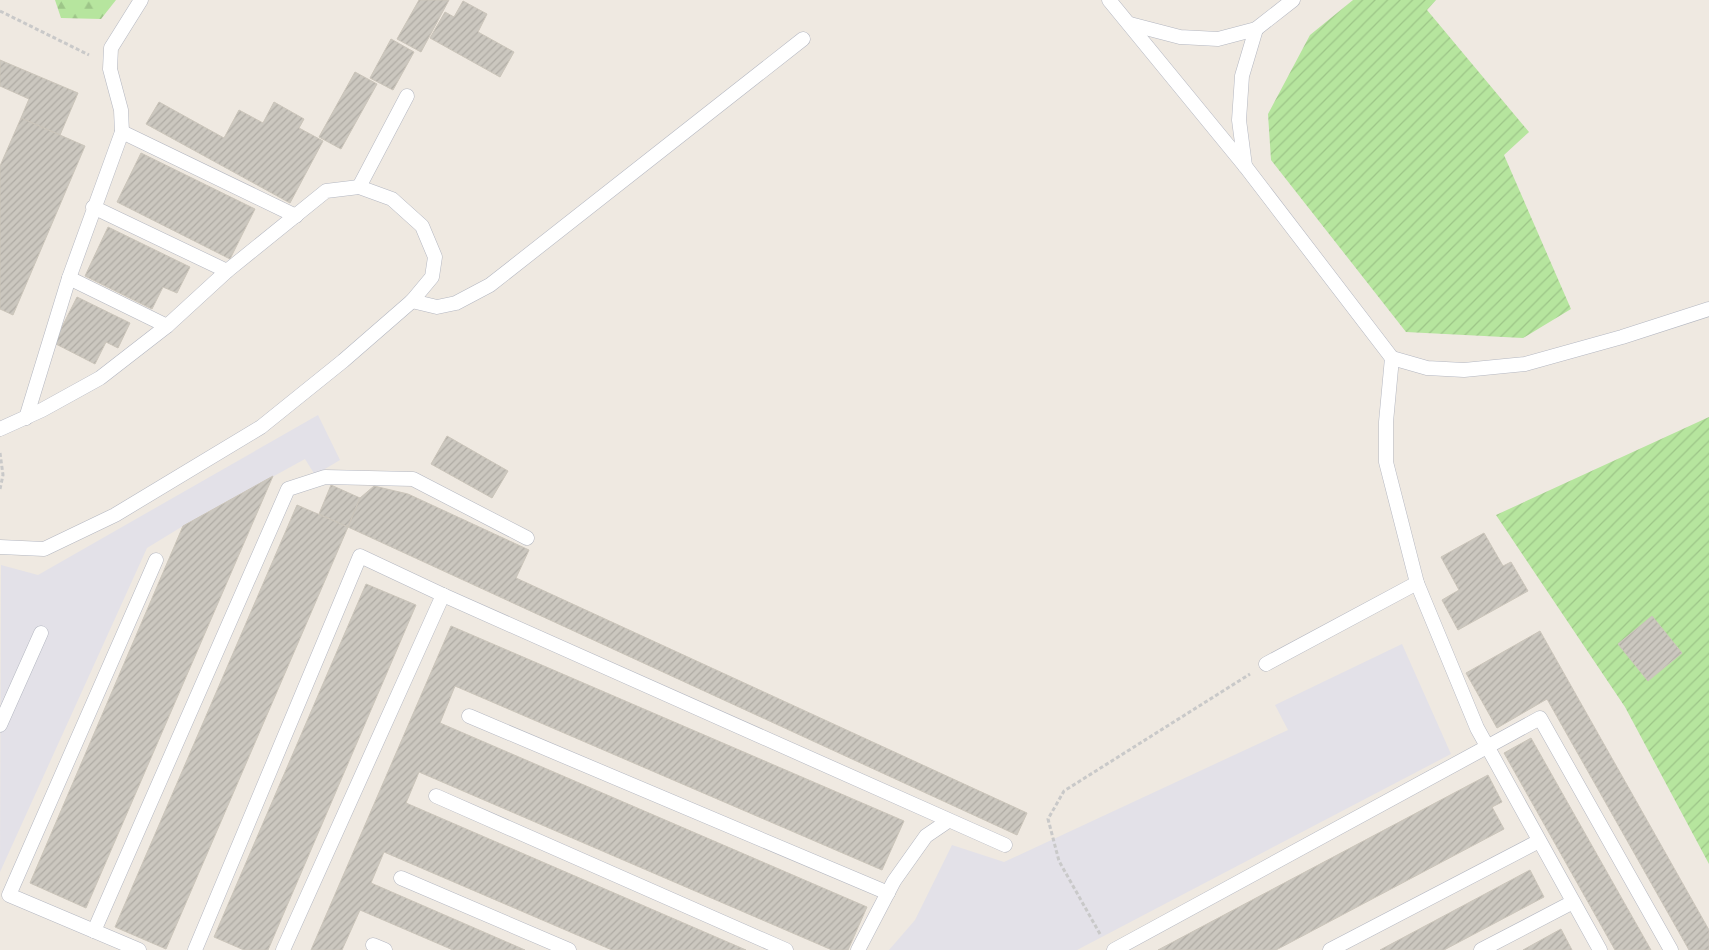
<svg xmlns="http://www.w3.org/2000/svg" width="1709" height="950" viewBox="0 0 1709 950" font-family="Barlow,sans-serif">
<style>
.industrial{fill:#e3e1e8}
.forest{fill:url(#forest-firs)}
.garden{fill:url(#garden-furrows)}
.building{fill:url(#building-hatch);stroke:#cbc5ba}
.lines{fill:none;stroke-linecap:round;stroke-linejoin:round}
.service-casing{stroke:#b4b7c1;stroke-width:15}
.path{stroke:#c9c9c9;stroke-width:3;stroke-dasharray:4 2.5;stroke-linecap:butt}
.service{stroke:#fff;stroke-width:14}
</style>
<defs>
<pattern id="forest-firs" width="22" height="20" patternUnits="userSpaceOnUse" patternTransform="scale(1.25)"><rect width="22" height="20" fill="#b6e59e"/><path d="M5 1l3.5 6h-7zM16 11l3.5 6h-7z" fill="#9dc588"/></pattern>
<pattern id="garden-furrows" width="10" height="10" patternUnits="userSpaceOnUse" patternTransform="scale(1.25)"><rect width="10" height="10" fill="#b6e59e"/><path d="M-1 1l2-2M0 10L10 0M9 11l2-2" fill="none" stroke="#9dc588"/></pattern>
<pattern id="building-hatch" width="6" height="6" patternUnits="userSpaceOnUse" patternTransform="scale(1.25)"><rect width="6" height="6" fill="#cbc7bf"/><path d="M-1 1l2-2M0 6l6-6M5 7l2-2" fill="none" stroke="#afaba4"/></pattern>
</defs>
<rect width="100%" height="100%" fill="#efe9e1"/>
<g class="industrial">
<polygon points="318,415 340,460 315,475 305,459 183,526 147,548 0,872 1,565 38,575"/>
<polygon points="1402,644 1451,754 1077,950 889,950 915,920 952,845 1004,862 1288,730 1275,705"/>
</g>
<polygon class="forest" points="55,0 116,0 101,19 61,18"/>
<g class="garden">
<polygon points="1353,0 1436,0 1427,10 1529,132 1504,155 1571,309 1523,338 1406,332 1271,160 1268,114 1310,35"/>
<polygon points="1709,417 1709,864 1625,707 1496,515"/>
</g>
<g class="building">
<polygon points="419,0 449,0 421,52 397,39"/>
<polygon points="463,1 487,14 478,32 514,52 500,77 430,38 445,12 454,17"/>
<polygon points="391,39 414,52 393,90 370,78"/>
<polygon points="0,60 78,93 60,135 21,118 29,99 0,86"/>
<polygon points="355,72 377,84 341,149 319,137"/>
<polygon points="159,102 224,138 239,110 263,123 274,102 304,119 299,128 323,141 290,203 146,124"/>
<polygon points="21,118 85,146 13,315 0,309 0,166"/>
<polygon points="141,153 255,209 230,259 117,202"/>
<polygon points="108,227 190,267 177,293 163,287 152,309 85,276"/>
<polygon points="77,297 130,323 118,348 106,342 95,364 54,343"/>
<polygon points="447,436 508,471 492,498 431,464"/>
<polygon points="273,476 86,908 30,883 183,526"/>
<polygon points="331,485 360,498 348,527 319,514"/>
<polygon points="374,486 408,494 529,550 516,578 1027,813 1017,835 348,527 360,498"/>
<polygon points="297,505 348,527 166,949 115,927"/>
<polygon points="1484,533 1503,566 1511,562 1528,591 1458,630 1442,600 1459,590 1441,557"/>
<polygon points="366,584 416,605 268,950 244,950 214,937"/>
<polygon points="1652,616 1682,653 1648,681 1618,644"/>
<polygon points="451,626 904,821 882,870 455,686 440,723 867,907 848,950 832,950 419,772 406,803 746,950 612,950 384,852 371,883 525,950 453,950 360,910 342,950 311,950"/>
<polygon points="1540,631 1709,930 1709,950 1689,950 1547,699 1497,728 1466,673"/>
<polygon points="1531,738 1651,950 1615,950 1504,753"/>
<polygon points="1488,775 1502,802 1492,807 1504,829 1276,950 1158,950"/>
<polygon points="1530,870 1544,897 1444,950 1380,950"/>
<polygon points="1561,929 1572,950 1523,950"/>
</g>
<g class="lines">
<defs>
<g id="service">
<polyline points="1109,0 1245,166 1392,358 1427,368 1464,370 1525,364 1622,337 1709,309"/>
<polyline points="1130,24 1180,37 1218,39 1256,29 1293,0"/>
<polyline points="122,132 296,216"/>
<polyline points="1245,166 1239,120 1242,76 1256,29"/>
<polyline points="359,187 407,96"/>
<polyline points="93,207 227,271"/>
<polyline points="69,278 167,326"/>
<polyline points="412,301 437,307 456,303 490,285 803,39"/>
<polyline points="1392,358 1386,422 1386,462 1417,583 1477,728 1600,950"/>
<polyline points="26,418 69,278 122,132 121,110 110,69 111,48 141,0"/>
<polyline points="0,429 42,410 100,378 167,326 227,271 326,191 359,187 392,199 422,226 435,257 432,277 412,301 343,361 261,427 115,515 44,549 0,547"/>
<polyline points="1266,664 1417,583"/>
<polyline points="469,716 888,893"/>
<polyline points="0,725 41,633"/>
<polyline points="436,796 786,950"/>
<polyline points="401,878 569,950"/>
<polyline points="94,931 288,489 325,477 413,479 527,538"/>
<polyline points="373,945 385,950"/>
<polyline points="139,950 9,895 156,560"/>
<polyline points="195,950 360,556 443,595 1005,845"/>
<polyline points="283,950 443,595"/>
<polyline points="858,950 894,881 926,836 948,821"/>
<polyline points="1114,950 1540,718 1671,950"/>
<polyline points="1330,950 1539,841"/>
<polyline points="1481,950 1573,902"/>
</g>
</defs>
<use href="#service" class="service-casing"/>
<g class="path">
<polyline points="0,11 89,55"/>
<polyline points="0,453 3,475 0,489"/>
<polyline points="1100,934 1059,861 1048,819 1064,791 1250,674"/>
</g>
<use href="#service" class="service"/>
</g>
</svg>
